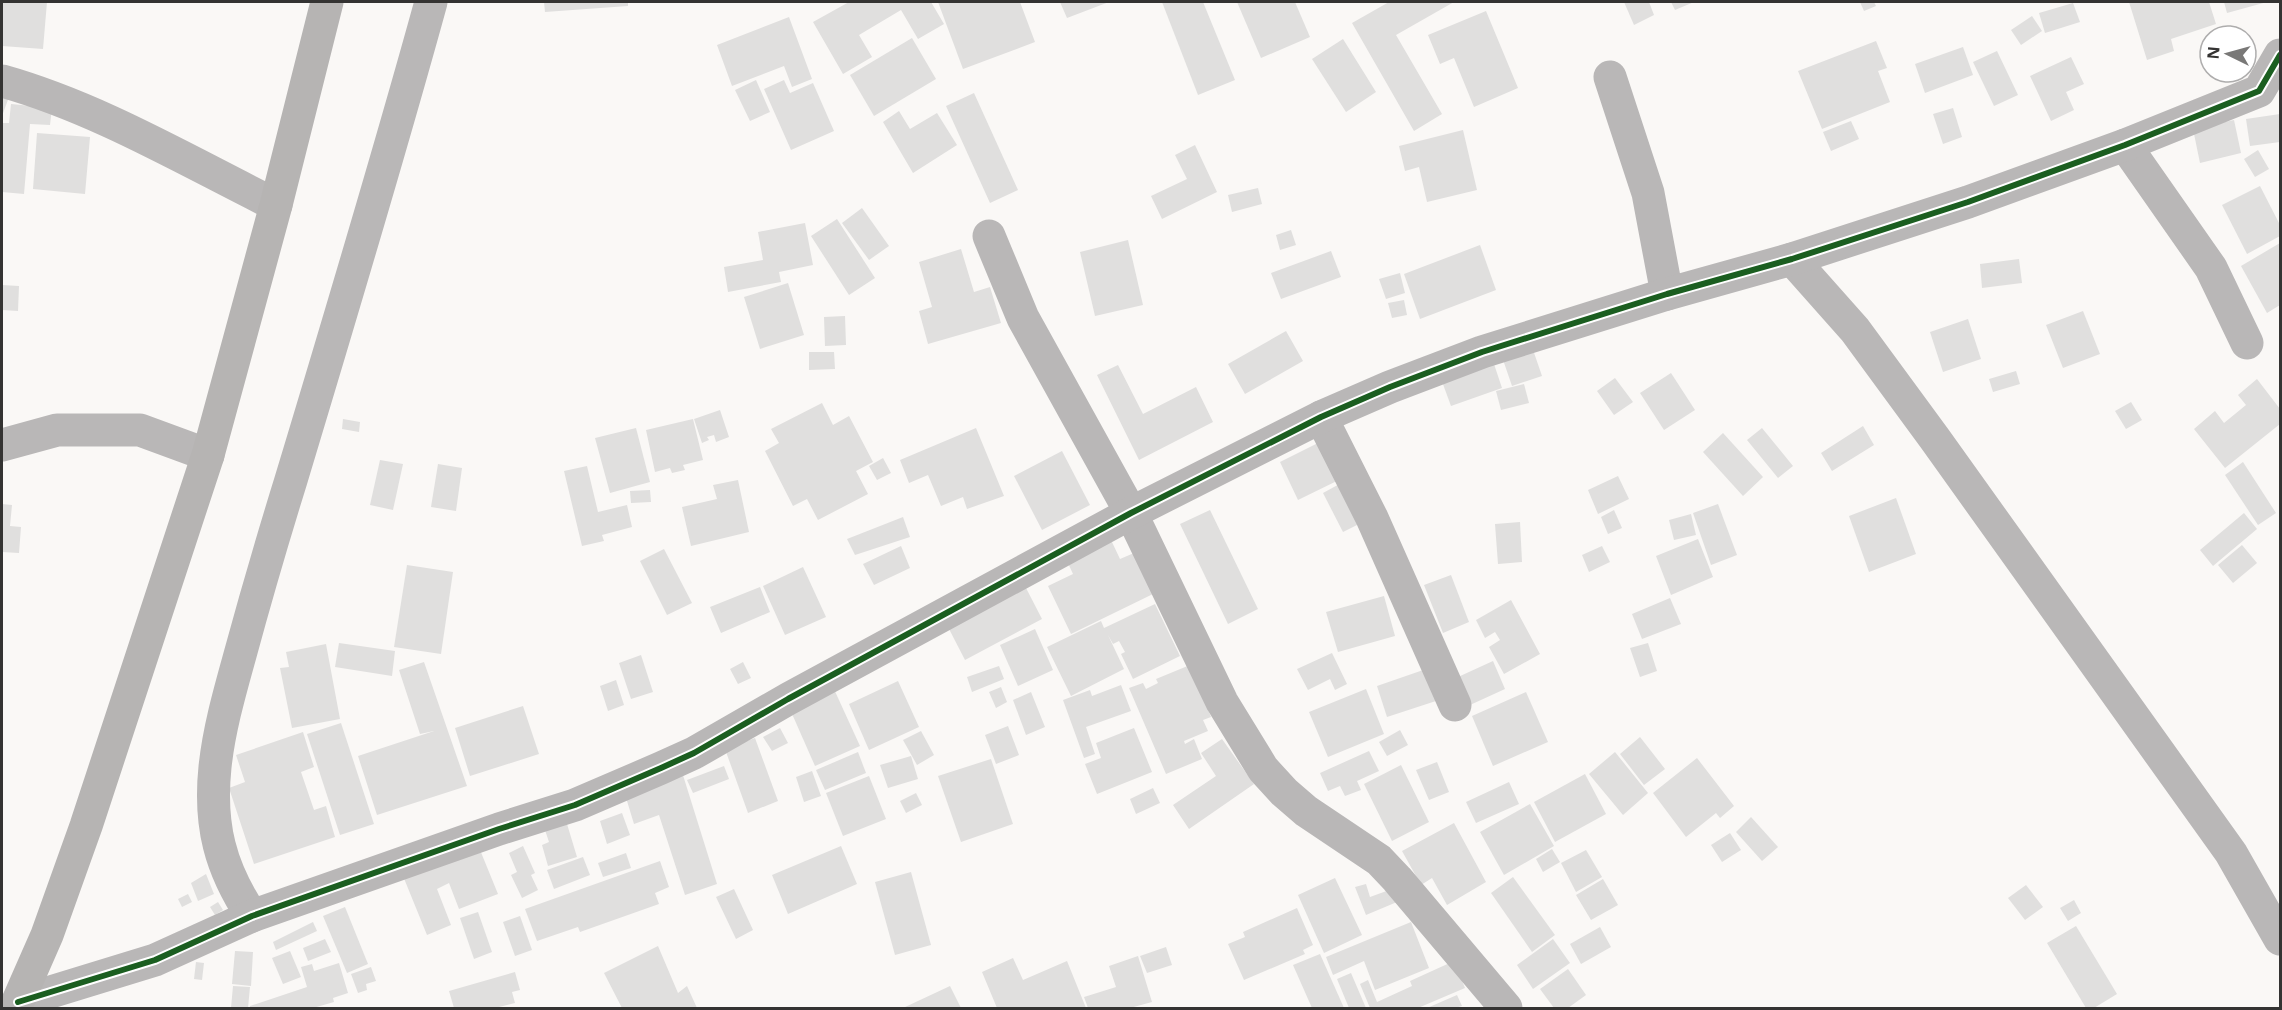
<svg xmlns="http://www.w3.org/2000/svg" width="2282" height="1010" viewBox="0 0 2282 1010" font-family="'Open Sans',sans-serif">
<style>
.building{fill:#e0dfde}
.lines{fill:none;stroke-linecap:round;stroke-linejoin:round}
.minor{stroke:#b9b7b7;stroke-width:33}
.highway{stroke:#b6b4b3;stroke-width:33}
.cycleway-casing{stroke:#fff;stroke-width:10}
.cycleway{stroke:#1b5e20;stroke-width:6}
</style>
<rect width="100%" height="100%" fill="#faf8f6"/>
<g class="building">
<polygon points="2,2 47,2 43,49 2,46"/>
<polygon points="544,2 628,2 628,6 545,12"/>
<polygon points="849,2 931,2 944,24 918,39 901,10 859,35 872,57 843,74 813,22"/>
<polygon points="938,2 1020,2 1035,42 963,69"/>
<polygon points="1060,2 1109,2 1067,18"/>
<polygon points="1162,2 1203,2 1235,80 1198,95"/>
<polygon points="1237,2 1295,2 1310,37 1261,58"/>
<polygon points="1389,2 1454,2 1396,35 1442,114 1414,131 1352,23"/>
<polygon points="1624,2 1649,2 1654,15 1634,25"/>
<polygon points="1671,2 1694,2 1675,10"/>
<polygon points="1860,2 1874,2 1876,6 1864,11"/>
<polygon points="2129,2 2209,2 2216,24 2171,39 2174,51 2147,60"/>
<polygon points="2224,2 2267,2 2227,13"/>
<polygon points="2073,3 2080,22 2045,33 2039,13"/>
<polygon points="1486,11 1518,88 1474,107 1454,58 1440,64 1428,35"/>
<polygon points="2032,16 2042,31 2021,45 2011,30"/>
<polygon points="789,17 812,79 792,87 784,66 732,86 717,45"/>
<polygon points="912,38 936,79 874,116 850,75"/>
<polygon points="1343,39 1376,92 1346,112 1312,59"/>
<polygon points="1876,41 1887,68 1878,71 1890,102 1822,129 1798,71"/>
<polygon points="1963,47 1973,75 1925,93 1915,64"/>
<polygon points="1997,51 2018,95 1994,106 1973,62"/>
<polygon points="2071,57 2084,84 2066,92 2074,110 2051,121 2030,76"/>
<polygon points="756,80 770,112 750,121 735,90"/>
<polygon points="784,80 790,93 813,83 834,131 791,150 764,89"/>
<polygon points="974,93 1018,190 990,203 946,106"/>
<polygon points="2,97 9,97 2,116"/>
<polygon points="11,104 52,108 50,125 30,124 24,194 2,192 2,123 9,123"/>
<polygon points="1953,108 1962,137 1943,144 1933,114"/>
<polygon points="899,111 910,129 937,113 957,145 913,173 883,122"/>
<polygon points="2280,114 2280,142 2250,146 2246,119"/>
<polygon points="2234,120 2241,153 2200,163 2193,129"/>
<polygon points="1851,121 1859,139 1831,151 1823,132"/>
<polygon points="1463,130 1477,190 1427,202 1419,167 1405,171 1399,146"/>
<polygon points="37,133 90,137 85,194 33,189"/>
<polygon points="1195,145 1217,192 1162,219 1151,196 1187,179 1175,155"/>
<polygon points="2258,150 2269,169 2255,177 2244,159"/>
<polygon points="2260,186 2280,225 2280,236 2247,254 2222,205"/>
<polygon points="1258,188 1262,204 1232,212 1228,195"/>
<polygon points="862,208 889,246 869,260 842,223"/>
<polygon points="837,219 875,278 849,295 811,236"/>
<polygon points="805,223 813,265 779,272 781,282 728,292 724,267 763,260 758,232"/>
<polygon points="1291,230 1296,245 1280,250 1276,235"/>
<polygon points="1128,240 1143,305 1095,316 1080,252"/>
<polygon points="2280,243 2280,305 2267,313 2241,266"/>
<polygon points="1480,245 1496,290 1420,319 1404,274"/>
<polygon points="961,249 974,292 990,287 1001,323 928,344 919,311 932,307 919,262"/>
<polygon points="1331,251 1341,277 1281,299 1271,273"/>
<polygon points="2019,259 2022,283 1982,288 1980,264"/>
<polygon points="1400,273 1405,293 1386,299 1379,279"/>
<polygon points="788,283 804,335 760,349 744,297"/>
<polygon points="2,285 19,286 18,311 2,310"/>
<polygon points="1404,300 1407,315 1392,318 1388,303"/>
<polygon points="2083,311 2100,354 2063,368 2046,325"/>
<polygon points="845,316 846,345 825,346 824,317"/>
<polygon points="1968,319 1981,359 1943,372 1930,332"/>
<polygon points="1286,331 1303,361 1245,394 1228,364"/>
<polygon points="1530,341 1542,376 1512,386 1500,351"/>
<polygon points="809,352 834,352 835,369 809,370"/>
<polygon points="1492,358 1502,388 1451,406 1440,376"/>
<polygon points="1118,365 1143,414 1196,387 1213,422 1139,460 1097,375"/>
<polygon points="2016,371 2020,384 1993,392 1989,379"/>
<polygon points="1671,373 1695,410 1664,430 1640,393"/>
<polygon points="1615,378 1633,402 1614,415 1597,391"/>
<polygon points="2257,379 2280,409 2280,424 2225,468 2194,429 2215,411 2224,423 2246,405 2238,395"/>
<polygon points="1524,384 1529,403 1501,410 1496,391"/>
<polygon points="2131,402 2142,420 2126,429 2115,411"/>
<polygon points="822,403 833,425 849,416 873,462 856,471 868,494 818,520 807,499 793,506 765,451 779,443 771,429"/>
<polygon points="720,410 729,437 716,442 714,435 707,437 709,440 702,443 694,419"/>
<polygon points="343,419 360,422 359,432 342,429"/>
<polygon points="693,419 703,460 683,465 685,470 672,473 670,468 655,472 646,430"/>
<polygon points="1863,426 1874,445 1832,471 1821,453"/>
<polygon points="636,428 650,482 610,493 595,438"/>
<polygon points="976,428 1004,496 967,509 963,497 941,506 928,475 909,483 900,460"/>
<polygon points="1762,428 1793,466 1778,478 1747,440"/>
<polygon points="1723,433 1763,477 1743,496 1703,452"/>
<polygon points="1328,438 1347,476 1298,500 1280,462"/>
<polygon points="1062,451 1090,505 1042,530 1014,476"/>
<polygon points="883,458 891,473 877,480 869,466"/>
<polygon points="380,460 403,464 393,510 370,505"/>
<polygon points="2243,462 2276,513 2258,525 2225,475"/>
<polygon points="438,464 462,468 456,511 431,507"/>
<polygon points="587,466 598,512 627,505 632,527 602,535 604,541 582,546 564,471"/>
<polygon points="1618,476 1629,499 1598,514 1588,490"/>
<polygon points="738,480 749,532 691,546 682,507 717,499 713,485"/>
<polygon points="1345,481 1365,521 1343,532 1323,493"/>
<polygon points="650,490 651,502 631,503 630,491"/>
<polygon points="1896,498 1916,554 1869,572 1849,516"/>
<polygon points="2,504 12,505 10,526 21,527 19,553 2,552"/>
<polygon points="1718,504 1737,555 1711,565 1693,513"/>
<polygon points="1210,510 1258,609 1228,624 1180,524"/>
<polygon points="1614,510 1622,528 1608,534 1601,517"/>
<polygon points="2244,513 2257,529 2213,566 2200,550"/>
<polygon points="1691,514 1696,535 1674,540 1669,520"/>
<polygon points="903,517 910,537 855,555 847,539"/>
<polygon points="1520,522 1522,562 1498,564 1495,524"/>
<polygon points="1698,539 1713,577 1671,595 1656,556"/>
<polygon points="1111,540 1120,559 1134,553 1153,594 1071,634 1048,586 1073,574 1067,561"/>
<polygon points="2242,545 2257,563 2233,583 2218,565"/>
<polygon points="901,546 910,568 874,585 863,564"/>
<polygon points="1602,546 1610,562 1589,572 1582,555"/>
<polygon points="664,549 692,603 667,615 640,561"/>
<polygon points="407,565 453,572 441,654 394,647"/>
<polygon points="803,567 826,617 785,635 763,586"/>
<polygon points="1451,575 1469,622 1443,633 1424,585"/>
<polygon points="1025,586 1042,619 965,660 948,627"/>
<polygon points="760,587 770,612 721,633 710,607"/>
<polygon points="1384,596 1395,636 1338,652 1326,612"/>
<polygon points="1670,598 1681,624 1642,639 1632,614"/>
<polygon points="1511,600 1540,654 1504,674 1489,647 1500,640 1495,632 1485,638 1476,620"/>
<polygon points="1155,604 1180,656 1133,679 1121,654 1125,652 1119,641 1113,644 1108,635 1124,669 1071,696 1047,647 1101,621 1104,628"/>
<polygon points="1035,629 1053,670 1018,686 1000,645"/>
<polygon points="339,643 395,651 392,676 335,667"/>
<polygon points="1648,643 1657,671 1640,677 1630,648"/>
<polygon points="326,644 340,719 292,728 280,668 289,667 286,652"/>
<polygon points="1332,653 1347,684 1335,690 1330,679 1308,690 1297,669"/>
<polygon points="641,655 653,692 631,699 619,663"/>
<polygon points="1493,661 1505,689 1470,705 1458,677"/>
<polygon points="424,662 467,786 377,815 358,756 434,731 420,734 399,670"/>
<polygon points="743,662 751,678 738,684 730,669"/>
<polygon points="1190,665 1211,717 1203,720 1208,731 1184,741 1185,744 1194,739 1202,759 1166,774 1129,688 1143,683 1146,689 1158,683 1156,679"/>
<polygon points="999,666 1004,679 972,692 967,677"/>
<polygon points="1429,668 1439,700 1387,717 1377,686"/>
<polygon points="616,680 624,705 608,711 600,686"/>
<polygon points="898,681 919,727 869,750 849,704"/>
<polygon points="1121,685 1131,711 1086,727 1095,754 1084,758 1063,700 1090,690 1092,696"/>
<polygon points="833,687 860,746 815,766 789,707"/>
<polygon points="1001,687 1007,702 996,708 989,692"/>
<polygon points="1366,689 1384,734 1328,757 1309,712"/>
<polygon points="1031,692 1045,727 1026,735 1013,700"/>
<polygon points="1526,692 1548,742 1493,766 1472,716"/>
<polygon points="523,706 539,754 470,776 455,728"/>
<polygon points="341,723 374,824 340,835 307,734"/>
<polygon points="1008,726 1019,755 996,764 985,735"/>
<polygon points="780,728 788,743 772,751 763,737"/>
<polygon points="1134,728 1152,772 1097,794 1085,764 1101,758 1096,743"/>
<polygon points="1400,730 1408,745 1387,756 1379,742"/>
<polygon points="921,731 934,755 917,765 903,740"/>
<polygon points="303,732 314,767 301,772 314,810 326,806 335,837 254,864 229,788 245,782 236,755"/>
<polygon points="1640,737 1665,769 1644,785 1620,754"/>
<polygon points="755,738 778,801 748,813 725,749"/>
<polygon points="1222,739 1254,784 1189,829 1173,805 1216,776 1201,753"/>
<polygon points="1369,751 1379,771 1357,781 1361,790 1345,796 1340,786 1328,791 1320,773"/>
<polygon points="858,752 866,773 825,790 816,770"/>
<polygon points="1615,752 1648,793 1623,815 1589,774"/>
<polygon points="911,756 918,779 888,788 880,765"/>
<polygon points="1697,758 1734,806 1720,818 1716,813 1686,837 1653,793"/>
<polygon points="991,759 1013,824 961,842 938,776"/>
<polygon points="1437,762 1449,792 1429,800 1416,770"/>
<polygon points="1401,765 1429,822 1392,841 1364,784"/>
<polygon points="724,766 729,779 693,793 687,780"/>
<polygon points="812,771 821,796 804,802 796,777"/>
<polygon points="682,772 717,884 685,895 659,815 634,824 624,791"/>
<polygon points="1585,774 1606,814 1555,842 1534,802"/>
<polygon points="869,776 886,819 843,836 826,793"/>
<polygon points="1509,782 1519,804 1476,823 1466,802"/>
<polygon points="1153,788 1160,803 1136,814 1130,799"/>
<polygon points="916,793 922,805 906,813 900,801"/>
<polygon points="1530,804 1554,846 1504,875 1480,832"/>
<polygon points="622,813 630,835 607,844 600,821"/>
<polygon points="564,814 577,857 548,866 542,845 549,842 542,821"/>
<polygon points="1751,817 1778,847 1762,861 1736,832"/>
<polygon points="1454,823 1486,882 1447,905 1432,878 1421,885 1402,851"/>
<polygon points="1730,833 1741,850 1722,862 1711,845"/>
<polygon points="478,845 498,894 459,909 449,883 437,889 451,925 427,935 403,876"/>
<polygon points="523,846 535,873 531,875 538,890 522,898 511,875 517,872 509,853"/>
<polygon points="841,846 857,884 788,914 772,875"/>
<polygon points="1552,849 1560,862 1543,872 1536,859"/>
<polygon points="1586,850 1602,877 1576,892 1561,863"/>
<polygon points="626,853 631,868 603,877 598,863"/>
<polygon points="583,857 590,875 554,889 547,870"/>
<polygon points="660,861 669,887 655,893 659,904 580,932 578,927 537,941 525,909"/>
<polygon points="911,872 931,945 895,955 875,882"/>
<polygon points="206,874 214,894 198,901 191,883"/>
<polygon points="1513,877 1555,935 1532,952 1491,893"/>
<polygon points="1335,878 1362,935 1324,953 1298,895"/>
<polygon points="1603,879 1618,905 1591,920 1576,895"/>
<polygon points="1366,884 1370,897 1392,889 1397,902 1366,915 1355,887"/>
<polygon points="2026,885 2043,907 2025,920 2008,898"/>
<polygon points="734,889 753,930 736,939 716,897"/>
<polygon points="188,894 192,902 182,907 178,899"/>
<polygon points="2074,900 2081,913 2068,921 2060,908"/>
<polygon points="218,902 223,910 215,915 210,907"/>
<polygon points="345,907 368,964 347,973 323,916"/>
<polygon points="1297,908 1313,945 1303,950 1305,954 1244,980 1228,944 1245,937 1243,932"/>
<polygon points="478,912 492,952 474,959 460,918"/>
<polygon points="520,916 532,950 515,956 503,922"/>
<polygon points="313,922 317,931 276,950 273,942"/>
<polygon points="1411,922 1429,968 1375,990 1364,961 1333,975 1326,957"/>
<polygon points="2076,926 2117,994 2094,1008 2086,1008 2047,943"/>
<polygon points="1600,927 1611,947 1581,964 1570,944"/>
<polygon points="325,939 331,952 308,961 303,948"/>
<polygon points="1553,939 1570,963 1533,989 1517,965"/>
<polygon points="658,946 678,993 687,986 697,1008 622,1008 604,973"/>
<polygon points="1166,947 1172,965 1147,973 1140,956"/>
<polygon points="235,951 253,952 251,986 232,984"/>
<polygon points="290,951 301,977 283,984 272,958"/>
<polygon points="1320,954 1344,1008 1312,1008 1293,965"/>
<polygon points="1138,956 1152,1002 1130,1008 1088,1008 1084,997 1116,987 1109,966"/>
<polygon points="1013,958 1023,980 1067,961 1086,1008 997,1008 982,972"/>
<polygon points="1454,961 1465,988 1418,1008 1370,1008 1360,984 1368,980 1377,1002 1412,986 1410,981"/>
<polygon points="196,962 204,963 202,980 194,979"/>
<polygon points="339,963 348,993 333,998 334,1002 313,1008 250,1008 250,1006 307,987 301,967 312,964 314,971"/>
<polygon points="371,967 376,981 366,984 367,990 358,993 351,974"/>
<polygon points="1568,969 1586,995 1568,1008 1554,1008 1540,989"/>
<polygon points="515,972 520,990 512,992 515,1003 495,1008 454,1008 449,991"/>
<polygon points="1351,973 1366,1008 1349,1008 1337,979"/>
<polygon points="233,986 250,987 248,1008 231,1008"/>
<polygon points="950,986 961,1008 903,1008"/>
<polygon points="1457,995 1462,1006 1455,1008 1427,1008"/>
</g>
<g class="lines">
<g class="minor">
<polyline points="1610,77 1648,193 1667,294"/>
<path d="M2,81C98,108 187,161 276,205"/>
<polyline points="2125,145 2211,268 2247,343"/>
<polyline points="989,236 1023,318 1131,513 1222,702 1263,769 1284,792 1306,811 1379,860 1397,879 1506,1008"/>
<polyline points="1792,259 1855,330 1935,439 2231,853 2280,939"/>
<polyline points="1321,417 1372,518 1455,705"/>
<polyline points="2,445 57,430 140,430 208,455"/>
<path d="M252,916C220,868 209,825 215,767C219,729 230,691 240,655C256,596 273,538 291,480C339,321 387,162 431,2"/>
<polyline points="18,1002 155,960 252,916 499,829 575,805 661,768 694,753 788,699 1131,513 1321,417 1390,387 1482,352 1667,294 1792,259 1968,202 2125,145 2259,91 2280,55"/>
</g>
<polyline class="highway" points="15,1008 47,935 86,826 208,455 276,205 327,2"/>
<defs>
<polyline id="cycleway" points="18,1002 155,960 252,916 499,829 575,805 661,768 694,753 788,699 1131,513 1321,417 1390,387 1482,352 1667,294 1792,259 1968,202 2125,145 2259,91 2280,55"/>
</defs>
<use href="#cycleway" class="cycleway-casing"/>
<use href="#cycleway" class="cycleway"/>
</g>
<rect width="2282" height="1010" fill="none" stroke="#343332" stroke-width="6"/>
<g transform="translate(2228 54) rotate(275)"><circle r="28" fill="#ffffff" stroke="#aeadad" stroke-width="1.5"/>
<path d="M0-4.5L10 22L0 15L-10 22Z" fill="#797877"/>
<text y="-9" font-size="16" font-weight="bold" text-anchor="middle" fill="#343332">N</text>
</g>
</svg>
